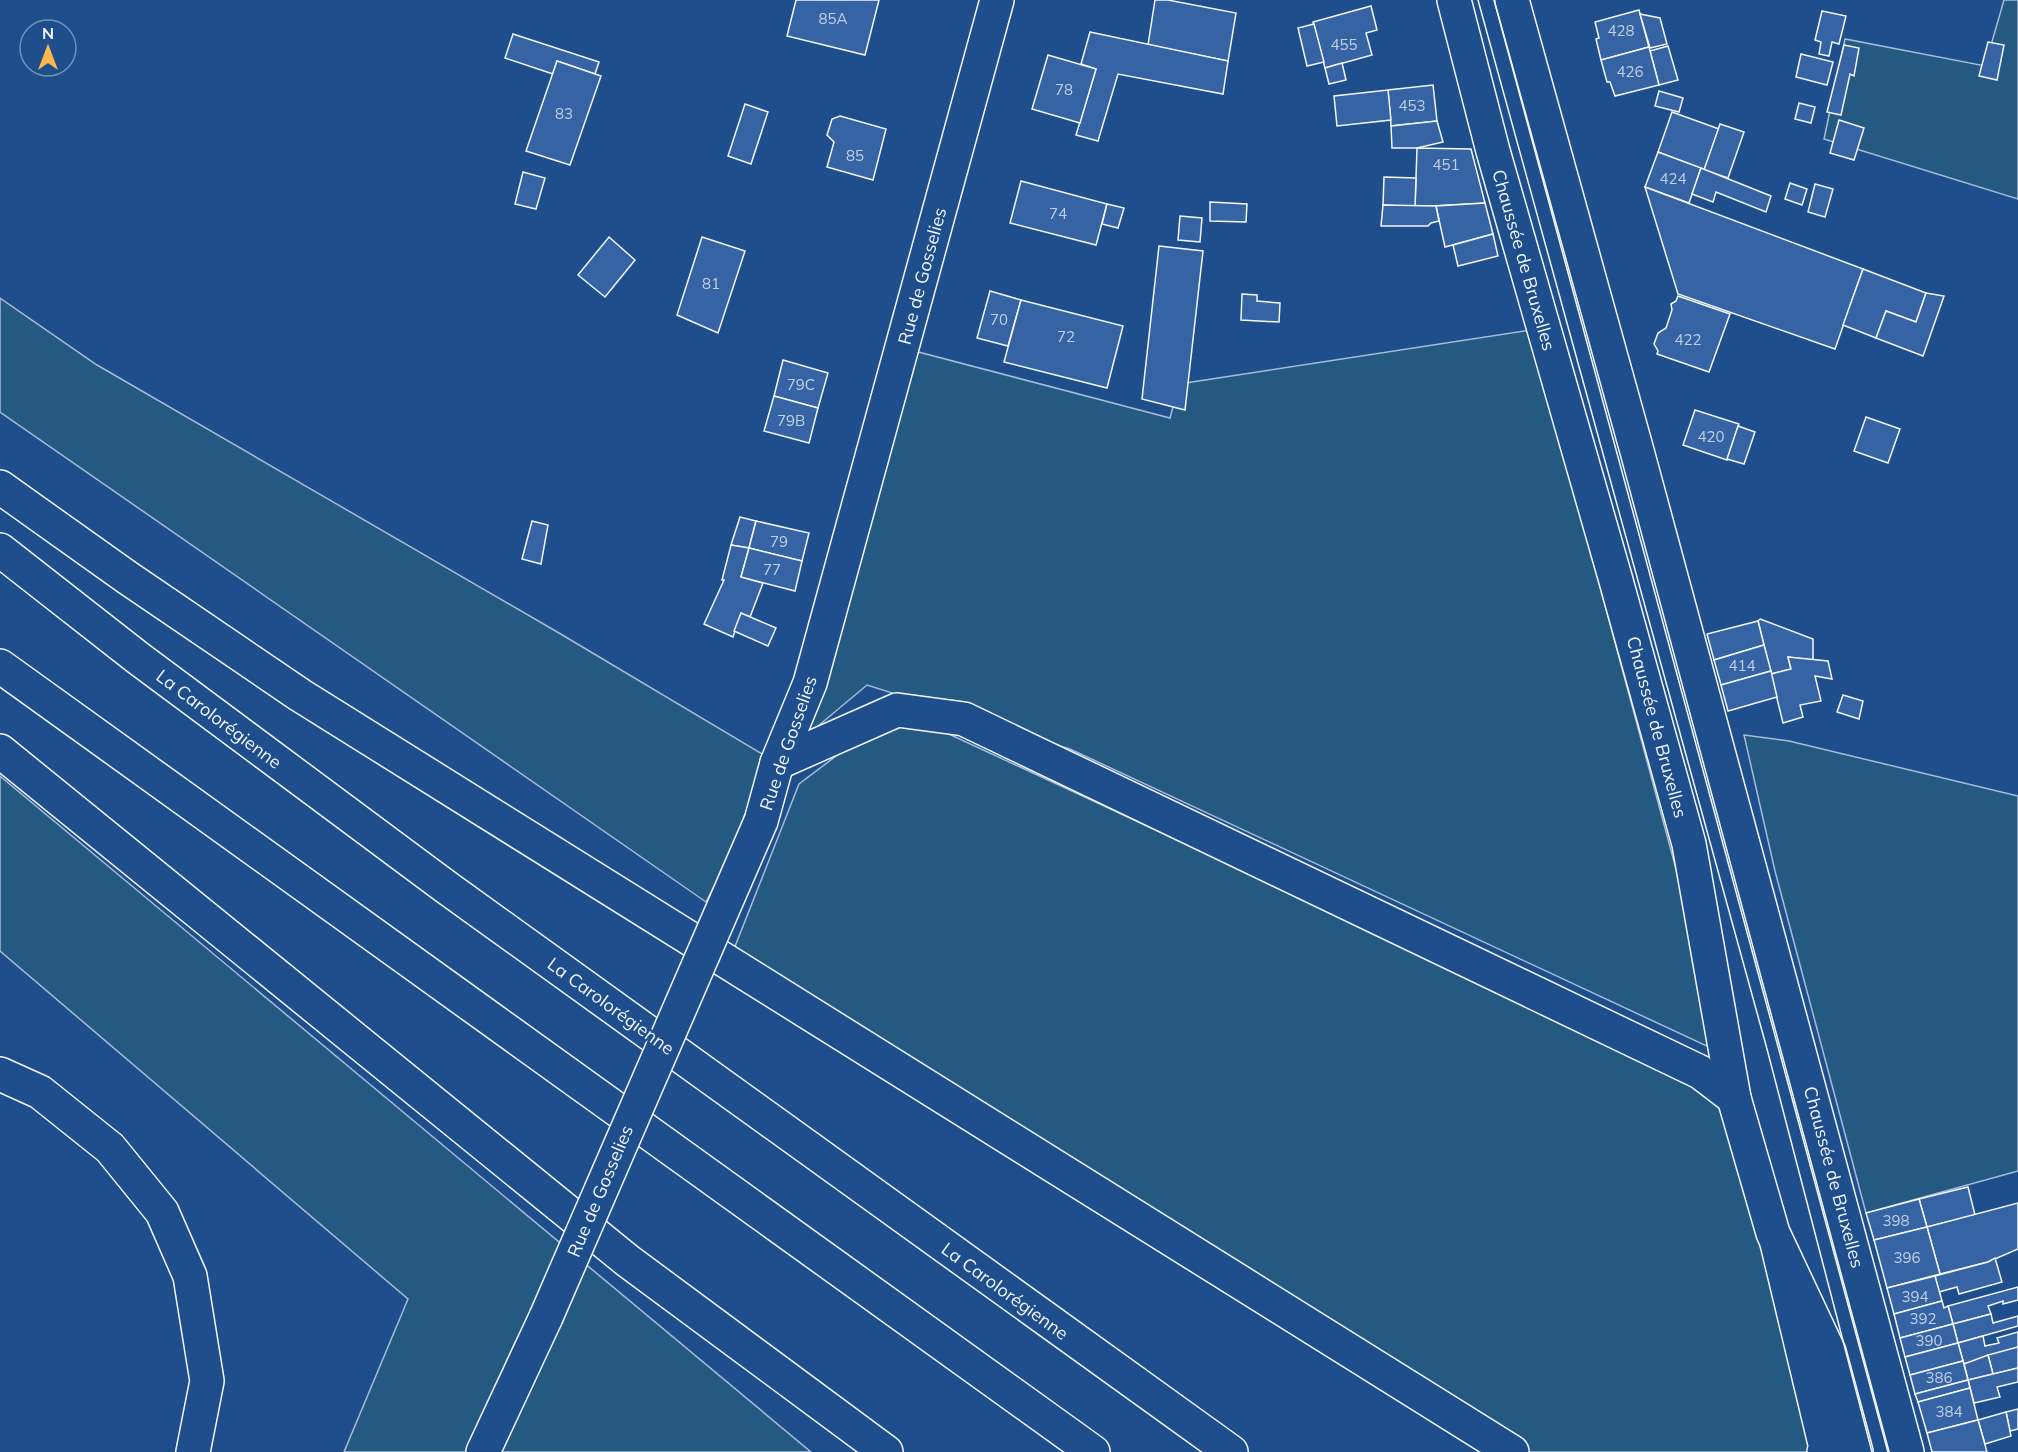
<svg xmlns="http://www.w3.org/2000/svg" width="2018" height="1452" viewBox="0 0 2018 1452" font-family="Mulish,sans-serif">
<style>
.green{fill:#245a82;stroke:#a8bbd7;stroke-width:1.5}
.building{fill:#3563a3;stroke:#f2f6ff;stroke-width:1.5}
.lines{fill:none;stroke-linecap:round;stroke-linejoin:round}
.street-casing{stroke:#f2f6ff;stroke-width:36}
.secondary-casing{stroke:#f2f6ff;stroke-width:36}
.highway-casing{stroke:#f2f6ff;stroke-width:36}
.street{stroke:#1f4e8c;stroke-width:33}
.secondary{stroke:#1f4e8c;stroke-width:33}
.highway{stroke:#1f4e8c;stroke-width:33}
.tram{stroke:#f2f6ff;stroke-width:1.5}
.street-bridge-casing{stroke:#f2f6ff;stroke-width:36;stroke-linecap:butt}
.street-bridge{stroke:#1f4e8c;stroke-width:33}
.labels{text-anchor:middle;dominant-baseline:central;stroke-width:4.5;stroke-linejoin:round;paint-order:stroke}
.number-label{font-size:15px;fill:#c3d1e8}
.street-label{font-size:18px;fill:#f2f6ff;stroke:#1f4e8c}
</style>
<rect width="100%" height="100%" fill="#1f4e8c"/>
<g class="green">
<polygon points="2004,0 2018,0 2018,199 1824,139 1845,39 1985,66"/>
<polygon points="0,298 97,365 559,633 777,763 706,902 0,412"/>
<polygon points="1531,330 1726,1055 1070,749 867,685 793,747 903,348 1170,418 1179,384"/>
<polygon points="897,710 1734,1098 1827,1452 1523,1452 734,949 799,784"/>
<polygon points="1744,735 1789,741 2018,796 2018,1171 1866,1213 1775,871"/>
<polygon points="0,776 811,1452 344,1452 408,1299 0,951"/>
</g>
<g class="building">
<polygon points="796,0 879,0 865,55 787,36"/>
<polygon points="1155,0 1168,0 1236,13 1228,61 1148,45"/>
<polygon points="1371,6 1377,30 1366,33 1372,55 1325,68 1313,22"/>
<polygon points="1639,10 1649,47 1601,60 1596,39 1599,38 1595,22"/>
<polygon points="1822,11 1846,16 1839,44 1832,42 1829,56 1819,54 1821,42 1815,40"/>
<polygon points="1640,14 1660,18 1667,44 1650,48"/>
<polygon points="1314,24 1324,62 1307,66 1298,28"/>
<polygon points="1090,32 1228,61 1223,94 1118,74 1098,141 1076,135 1096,69 1081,64"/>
<polygon points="513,34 599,62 595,74 557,61 553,74 505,58"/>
<polygon points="1988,42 2004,45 1997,80 1979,76"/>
<polygon points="1844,45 1859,48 1854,76 1850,74 1841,115 1827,112"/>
<polygon points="1668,46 1678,80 1659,85 1650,51"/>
<polygon points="1649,47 1659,85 1615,96 1610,82 1607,82 1601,60"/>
<polygon points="1801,54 1833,62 1827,85 1796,77"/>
<polygon points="1048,55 1096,69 1080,123 1032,109"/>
<polygon points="557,61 601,76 570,165 526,151"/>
<polygon points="1342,63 1346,80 1329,84 1325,68"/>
<polygon points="1433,85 1437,121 1391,126 1388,90"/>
<polygon points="1388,90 1391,120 1337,126 1334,96"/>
<polygon points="1659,91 1683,98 1679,112 1655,106"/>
<polygon points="1799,103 1815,107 1811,123 1795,119"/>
<polygon points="745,104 768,112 751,164 728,156"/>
<polygon points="1672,112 1719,129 1704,170 1658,152"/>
<polygon points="840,116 886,129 873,180 827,167 834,142 827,135 832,119"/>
<polygon points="1839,120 1864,128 1854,160 1830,153"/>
<polygon points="1437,121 1443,142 1417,148 1392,148 1391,126"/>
<polygon points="1720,124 1744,132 1728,178 1704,170"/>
<polygon points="1417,148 1471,149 1485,203 1415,207"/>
<polygon points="1658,152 1701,168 1689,203 1645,187"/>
<polygon points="1701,168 1771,196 1766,212 1716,192 1713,202 1692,194"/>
<polygon points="523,172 545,178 536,209 515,204"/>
<polygon points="1384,177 1416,178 1415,207 1383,205"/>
<polygon points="1021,181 1107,204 1096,245 1010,223"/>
<polygon points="1790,183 1807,189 1802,205 1785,199"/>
<polygon points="1815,184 1833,189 1825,217 1808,212"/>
<polygon points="1645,187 1863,269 1835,349 1678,294"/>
<polygon points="1210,202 1247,204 1246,222 1210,221"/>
<polygon points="1485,203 1493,234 1445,247 1436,206"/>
<polygon points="1107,204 1124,208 1118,228 1102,224"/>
<polygon points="1383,205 1436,206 1439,221 1431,223 1428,226 1381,226"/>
<polygon points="1180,216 1202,218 1200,242 1178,240"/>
<polygon points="1493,234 1498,256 1458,266 1453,245"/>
<polygon points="609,237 635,260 605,297 578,275"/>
<polygon points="702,237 745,251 718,333 677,315"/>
<polygon points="1159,246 1203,251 1185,410 1142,399"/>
<polygon points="1863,269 1926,293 1916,322 1886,311 1876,338 1843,325"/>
<polygon points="990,291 1021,300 1008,346 977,338"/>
<polygon points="1926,293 1944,296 1923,356 1876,338 1886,311 1916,322"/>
<polygon points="1242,294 1257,295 1257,301 1280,303 1279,322 1241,320"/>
<polygon points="1678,296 1730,314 1709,372 1657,354 1658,351 1654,344 1658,333 1666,328 1672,310 1671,304 1676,301"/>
<polygon points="1021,300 1123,326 1107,388 1004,362"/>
<polygon points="783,360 828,373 818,408 774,396"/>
<polygon points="774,396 818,408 809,443 764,431"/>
<polygon points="1695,410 1739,424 1727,460 1683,445"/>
<polygon points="1866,417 1900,429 1888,463 1854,451"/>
<polygon points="1738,426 1755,432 1744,464 1727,459"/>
<polygon points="740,517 756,521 749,548 731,545"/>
<polygon points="532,521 548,525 541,564 522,559"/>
<polygon points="756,521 809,533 802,561 749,548"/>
<polygon points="731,545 749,548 741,577 763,583 750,617 741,613 733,637 704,624 724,580 722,580"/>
<polygon points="749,548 802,561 795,591 741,577"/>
<polygon points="741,613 776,628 768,646 734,631"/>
<polygon points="1760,619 1813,639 1813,660 1788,657 1791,669 1771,674 1758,621"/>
<polygon points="1758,621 1764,645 1714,660 1707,634"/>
<polygon points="1764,645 1771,671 1721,685 1714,660"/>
<polygon points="1788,657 1828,661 1832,679 1815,676 1821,701 1800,705 1803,717 1783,723 1771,674 1791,669"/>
<polygon points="1771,671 1777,697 1728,711 1721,685"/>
<polygon points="1843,695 1863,701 1859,719 1837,712"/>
<polygon points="1968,1187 1975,1215 1927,1227 1919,1199"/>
<polygon points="1919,1199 1927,1227 1874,1240 1866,1213"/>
<polygon points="2018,1203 2018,1249 1988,1262 1940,1274 1927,1227"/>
<polygon points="1927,1227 1940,1274 1887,1288 1874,1240"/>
<polygon points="1995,1258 2002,1282 1959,1294 1957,1287 1939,1292 1935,1276 1988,1262"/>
<polygon points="1935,1276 1942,1301 1894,1314 1887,1288"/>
<polygon points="2018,1287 2018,1300 2003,1304 2003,1301 1988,1306 1991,1314 1953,1324 1948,1306"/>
<polygon points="1942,1301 1944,1308 1948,1306 1953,1324 1900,1338 1894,1314"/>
<polygon points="1991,1314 1993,1323 2018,1316 2018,1326 1958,1343 1953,1324"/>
<polygon points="1953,1324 1958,1343 1905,1357 1900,1338"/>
<polygon points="2018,1332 2018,1347 1964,1364 1958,1343 1983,1336 1985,1346 1999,1343 1997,1338"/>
<polygon points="1958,1343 1963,1361 1910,1375 1905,1357"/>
<polygon points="2018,1347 2018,1368 1993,1374 1988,1355"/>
<polygon points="1988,1355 1993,1374 1968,1380 1964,1364"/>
<polygon points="1963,1361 1968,1380 1915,1394 1910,1375"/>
<polygon points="2018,1368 2018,1382 1997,1387 2000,1397 1974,1403 1968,1380"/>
<polygon points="1968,1380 1970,1388 1918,1402 1915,1394"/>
<polygon points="1970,1388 1978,1420 1927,1433 1918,1402"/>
<polygon points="2018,1409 2018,1429 2010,1431 2006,1412"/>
<polygon points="2006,1412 2011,1436 1985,1444 1978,1420"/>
<polygon points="1978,1420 1987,1452 1932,1452 1927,1433"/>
</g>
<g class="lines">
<defs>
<g id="street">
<polyline points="777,763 897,710 964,719 1700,1072 1734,1098"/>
<polyline points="761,821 777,763 810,683 997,0"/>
<polyline points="0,1074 40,1092 110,1148 162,1212 190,1276 207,1381 193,1452"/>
<polyline points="483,1452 546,1317"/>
</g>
<g id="secondary">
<polyline points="1454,0 1493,151 1615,577 1689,844 1734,1098 1773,1233 1829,1352 1856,1452"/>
<polyline points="1512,0 1637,451 1907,1452"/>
</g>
<g id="highway">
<polyline points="0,487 128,578 300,695 1512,1452"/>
<polyline points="0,550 138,658 446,887 1231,1452"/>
<polyline points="0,666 1093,1452"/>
<polyline points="0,751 628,1261 886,1452"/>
<polyline points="1777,1243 1826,1448 1824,1452"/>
</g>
</defs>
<use href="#street" class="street-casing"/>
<use href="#secondary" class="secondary-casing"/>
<use href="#highway" class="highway-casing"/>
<use href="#street" class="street"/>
<use href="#secondary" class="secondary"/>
<use href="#highway" class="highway"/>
<g class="tram">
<polyline points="1478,0 1767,1049 1872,1452"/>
<polyline points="1494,0 1888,1452"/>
</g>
<defs>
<polyline id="street-bridge" points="546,1317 761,821"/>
</defs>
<use href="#street-bridge" class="street-bridge-casing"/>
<use href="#street-bridge" class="street-bridge"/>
</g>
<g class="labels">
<g class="number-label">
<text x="833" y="18">85A</text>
<text x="1621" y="30">428</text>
<text x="1344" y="44">455</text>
<text x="1630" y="71">426</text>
<text x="1064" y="89">78</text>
<text x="1412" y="105">453</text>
<text x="564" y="113">83</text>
<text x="855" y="155">85</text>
<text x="1446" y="164">451</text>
<text x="1673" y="178">424</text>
<text x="1058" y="213">74</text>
<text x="711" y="283">81</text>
<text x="999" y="319">70</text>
<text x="1066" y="336">72</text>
<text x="1688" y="339">422</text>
<text x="801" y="384">79C</text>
<text x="791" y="420">79B</text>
<text x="1711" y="436">420</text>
<text x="779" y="541">79</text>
<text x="772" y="569">77</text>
<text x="1742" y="665">414</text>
<text x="1896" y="1220">398</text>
<text x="1907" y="1257">396</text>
<text x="1915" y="1296">394</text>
<text x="1923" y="1318">392</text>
<text x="1929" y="1340">390</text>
<text x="1939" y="1377">386</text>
<text x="1949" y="1411">384</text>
</g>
<g class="street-label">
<text transform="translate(1524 260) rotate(74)">Chaussée de Bruxelles</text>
<text transform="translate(922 276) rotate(-75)">Rue de Gosselies</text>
<text transform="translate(219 719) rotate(37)">La Carolorégienne</text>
<text transform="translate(1657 727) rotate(75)">Chaussée de Bruxelles</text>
<text transform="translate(788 743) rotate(-71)">Rue de Gosselies</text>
<text transform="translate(611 1006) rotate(36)">La Carolorégienne</text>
<text transform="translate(1834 1177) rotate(75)">Chaussée de Bruxelles</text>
<text transform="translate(600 1191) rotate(-67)">Rue de Gosselies</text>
<text transform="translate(1005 1291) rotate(36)">La Carolorégienne</text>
</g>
</g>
<g transform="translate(48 48)"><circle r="28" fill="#1f4e8c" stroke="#7391ba" stroke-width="1.5"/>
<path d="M0-4.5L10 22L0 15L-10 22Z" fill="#ffb74d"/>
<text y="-9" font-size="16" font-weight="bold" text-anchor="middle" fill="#f2f6ff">N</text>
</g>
</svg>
